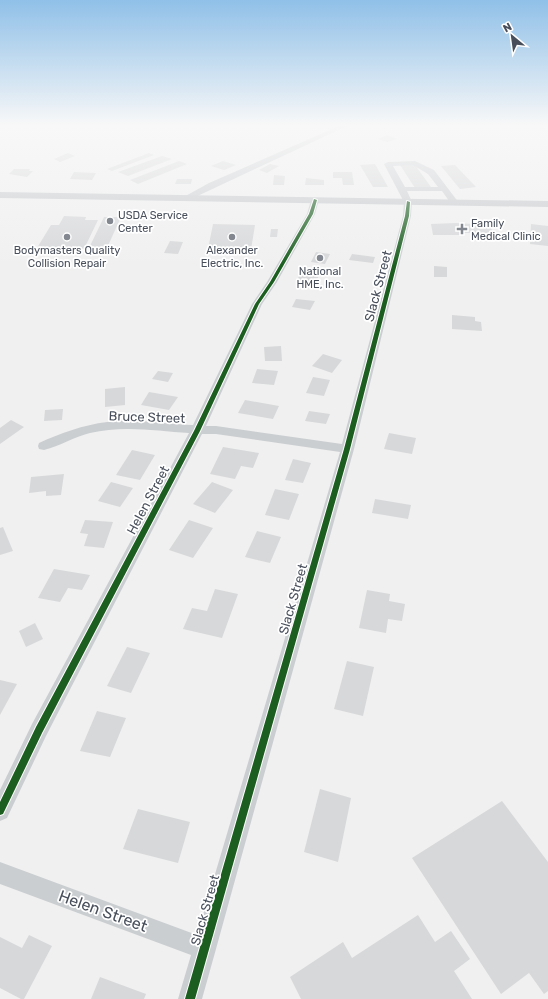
<svg xmlns="http://www.w3.org/2000/svg" width="548" height="999" viewBox="0 0 548 999" font-family="Rubik,sans-serif">
<style>
.building{fill:#d7d8da}
.lines{fill:none;stroke-linecap:round;stroke-linejoin:round}
.minor{fill:#cbced1;fill-rule:evenodd}
.major{fill:#c7cace;fill-rule:evenodd}
.cycleway-casing{stroke:#fff;stroke-width:2}
.cycleway{fill:#1b5e20;fill-rule:evenodd}
.poi-dot{fill:#83878f;stroke:#fff;stroke-width:1.5}
.labels{text-anchor:middle;dominant-baseline:central;stroke-width:3.5;stroke-linejoin:round;paint-order:stroke}
.far-poi-label{font-size:11px;fill:#484f5b;stroke:#fff}
.street-label{font-size:13px;fill:#484f5b;stroke:#fff}
.near-street-label{font-size:16px;fill:#484f5b;stroke:#fff}
</style>
<rect width="100%" height="100%" fill="#f0f0f0"/>
<g class="building">
<polygon points="387,135 397,139 387,142 378,139"/>
<polygon points="68,153 75,156 60,162 54,159"/>
<polygon points="149,153 154,155 112,171 107,169"/>
<polygon points="162,156 172,159 128,176 118,172"/>
<polygon points="179,161 187,164 138,184 130,180"/>
<polygon points="223,161 236,165 224,170 211,166"/>
<polygon points="270,164 279,166 267,173 259,170"/>
<polygon points="375,164 388,187 373,187 360,165"/>
<polygon points="400,165 415,165 431,187 415,188"/>
<polygon points="455,165 476,187 460,189 441,166"/>
<polygon points="14,169 30,169 29,171 33,171 27,177 9,174"/>
<polygon points="74,172 96,173 92,180 70,179"/>
<polygon points="333,172 352,172 354,185 343,185 342,178 333,178"/>
<polygon points="274,175 285,176 284,185 273,185"/>
<polygon points="306,178 324,180 324,185 305,185"/>
<polygon points="177,179 192,179 191,184 175,184"/>
<polygon points="64,216 86,217 85,220 98,220 84,249 60,249 59,251 48,251 50,249 37,248 51,225 59,225"/>
<polygon points="104,217 121,217 107,248 89,248"/>
<polygon points="456,223 490,225 493,233 463,233 464,235 433,235 431,224"/>
<polygon points="213,224 255,225 251,250 208,249"/>
<polygon points="531,224 548,226 548,246 530,244"/>
<polygon points="271,229 278,229 277,237 270,237"/>
<polygon points="170,241 183,242 178,254 164,253"/>
<polygon points="316,252 330,254 325,264 311,262"/>
<polygon points="352,254 375,257 373,263 349,260"/>
<polygon points="434,266 447,267 447,277 434,277"/>
<polygon points="302,271 312,272 311,274 319,275 316,283 310,282 308,286 302,286 304,281 297,280"/>
<polygon points="296,299 315,301 310,310 292,307"/>
<polygon points="452,315 475,317 475,321 481,322 482,331 452,329"/>
<polygon points="281,346 282,361 265,361 264,347"/>
<polygon points="323,354 342,360 332,373 312,366"/>
<polygon points="257,369 278,371 274,385 252,383"/>
<polygon points="158,371 173,373 168,382 152,379"/>
<polygon points="313,377 330,380 324,396 306,393"/>
<polygon points="125,387 125,405 105,407 105,389"/>
<polygon points="149,392 178,397 169,410 141,405"/>
<polygon points="245,400 279,406 273,419 238,413"/>
<polygon points="63,409 62,420 44,421 45,410"/>
<polygon points="309,411 330,414 326,424 305,421"/>
<polygon points="11,420 24,427 0,444 0,428"/>
<polygon points="389,433 416,438 412,454 384,449"/>
<polygon points="223,447 259,453 253,468 241,466 235,479 210,474"/>
<polygon points="132,450 155,455 140,480 116,475"/>
<polygon points="293,459 311,463 303,483 285,480"/>
<polygon points="64,474 61,495 46,496 46,491 29,493 31,477"/>
<polygon points="111,482 133,488 120,507 98,501"/>
<polygon points="212,482 233,490 215,513 193,504"/>
<polygon points="275,489 299,494 289,520 265,515"/>
<polygon points="375,499 411,505 408,519 372,513"/>
<polygon points="85,520 113,522 104,548 84,546 88,534 80,533"/>
<polygon points="189,520 213,528 193,558 169,550"/>
<polygon points="3,527 13,551 0,555 0,528"/>
<polygon points="257,531 281,537 270,563 245,557"/>
<polygon points="54,569 90,575 82,590 68,588 60,602 38,598"/>
<polygon points="215,589 238,594 222,638 183,629 192,608 207,611"/>
<polygon points="367,590 390,594 389,601 405,604 402,621 388,619 386,633 359,628"/>
<polygon points="35,623 43,639 26,647 19,631"/>
<polygon points="127,647 150,653 131,693 107,686"/>
<polygon points="347,661 374,667 363,716 334,709"/>
<polygon points="0,680 17,684 0,715"/>
<polygon points="97,711 126,718 110,757 80,751"/>
<polygon points="320,789 351,798 338,862 304,852"/>
<polygon points="502,801 548,862 548,991 544,994 529,973 501,994 412,858"/>
<polygon points="138,809 190,822 178,863 123,849"/>
<polygon points="418,915 435,942 451,931 470,959 454,971 472,999 301,999 290,977 343,942 352,958"/>
<polygon points="29,935 52,946 24,999 21,999 0,988 0,937 22,948"/>
<polygon points="100,977 146,994 144,999 91,999"/>
</g>
<g class="lines">
<g class="minor">
<polygon points="339,126 347,126 189,200 186,200 182,198 209,183"/>
<path d="M415,161L434,170L459,203L458,205H452L442,191H407L412,202L411,216L354,449L216,949L202,999H178L191,955L0,884V862L197,935L340,452L216,434H202L46,736L7,818L0,821V790L32,724L189,433C157,431 123,425 90,433C74,437 60,446 44,450L39,449L38,446L39,443C61,433 83,425 107,422C136,418 165,424 193,425L252,304L267,282L307,214L311,200L315,198L319,200L315,214L277,282L262,304L206,426H216L342,444L403,216L404,202L384,164L388,162ZM413,165L428,174L438,187H405L393,166Z"/>
</g>
<polygon class="major" points="0,192 548,201 548,207 0,198"/>
<defs>
<g id="cycleway">
<polygon points="314,199 317,200 313,214 274,282 259,304 200,431 42,733 3,814 0,815 0,802 36,727 194,431 255,304 270,282 309,214"/>
<polygon points="407,201 410,202 409,216 350,449 195,999 185,999 344,449 405,216"/>
</g>
</defs>
<use href="#cycleway" class="cycleway-casing"/>
<use href="#cycleway" class="cycleway"/>
</g>
<linearGradient id="sky" x2="0" y2="1"><stop stop-color="#90c0e8"/><stop offset="0.47" stop-color="#f8f8f8"/><stop offset="1" stop-color="#f8f8f8" stop-opacity="0"/></linearGradient>
<rect width="548" height="266" fill="url(#sky)"/>
<g class="poi-dot">
<circle cx="110" cy="221" r="4"/>
<path d="M460 223h4v4h4v4h-4v4h-4v-4h-4v-4h4z"/>
<circle cx="67" cy="237" r="4"/>
<circle cx="232" cy="237" r="4"/>
<circle cx="320" cy="258" r="4"/>
</g>
<g class="labels">
<g class="far-poi-label">
<text x="118" y="215" text-anchor="start">USDA Service<tspan x="118" dy="13">Center</tspan></text>
<text x="471" y="223" text-anchor="start">Family<tspan x="471" dy="13">Medical Clinic</tspan></text>
<text x="67" y="250">Bodymasters Quality<tspan x="67" dy="13">Collision Repair</tspan></text>
<text x="232" y="250">Alexander<tspan x="232" dy="13">Electric, Inc.</tspan></text>
<text x="320" y="271">National<tspan x="320" dy="13">HME, Inc.</tspan></text>
</g>
<g class="street-label">
<text transform="translate(378 286) rotate(-75)">Slack Street</text>
<text transform="translate(147 417) rotate(2)">Bruce Street</text>
<text transform="translate(148 500) rotate(-62)">Helen Street</text>
<text transform="translate(293 599) rotate(-74)">Slack Street</text>
<text transform="translate(205 910) rotate(-74)">Slack Street</text>
</g>
<g class="near-street-label">
<text transform="translate(103 911) rotate(20)">Helen Street</text>
</g>
</g>
<g transform="translate(512 36) rotate(331)" stroke="#ffffff" stroke-width="3" paint-order="stroke">
<path d="M0-3L7 15L0 10L-7 15Z" fill="#484f5b"/>
<text y="-6" font-size="11" font-weight="bold" text-anchor="middle" fill="#484f5b">N</text>
</g>
</svg>
